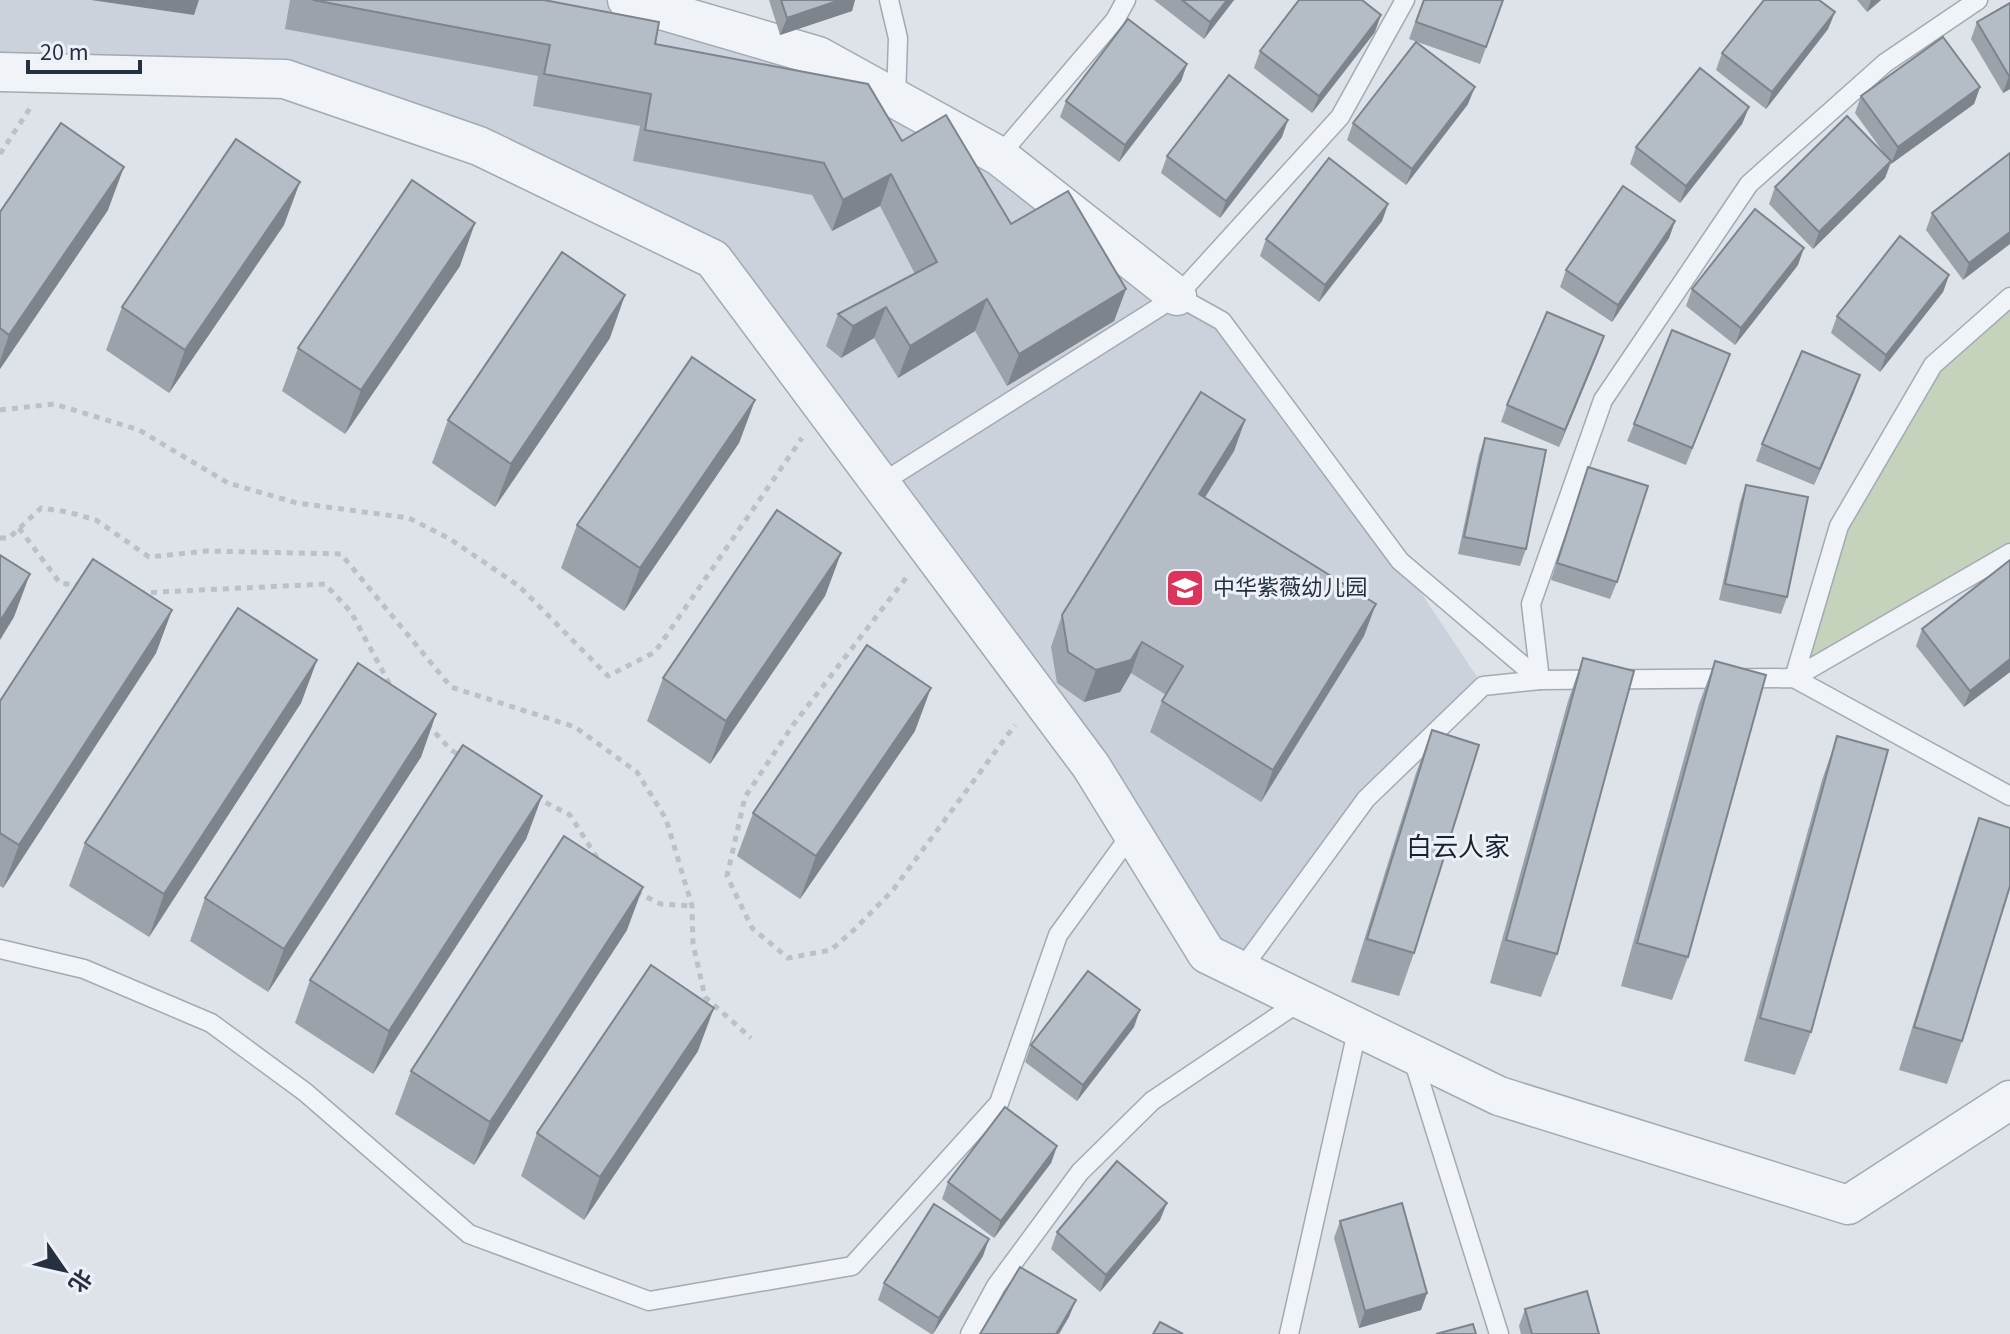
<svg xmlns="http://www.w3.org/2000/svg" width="2010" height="1334" viewBox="0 0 2010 1334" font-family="'Source Sans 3','Noto Sans SC',sans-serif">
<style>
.built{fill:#cbd2db}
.green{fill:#c5d3bd}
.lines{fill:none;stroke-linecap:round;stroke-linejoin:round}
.lane-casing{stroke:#a2aab3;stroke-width:21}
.street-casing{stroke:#a2aab3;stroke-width:41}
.path{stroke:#bbc1c8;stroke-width:5;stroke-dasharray:6 6;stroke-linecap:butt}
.lane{stroke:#f0f3f7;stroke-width:18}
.street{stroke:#f0f3f7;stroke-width:38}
.wall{fill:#9ba2aa}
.shaded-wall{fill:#7e848b}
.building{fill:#b4bcc6;stroke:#7e848b;stroke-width:2}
.labels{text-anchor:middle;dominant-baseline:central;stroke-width:6;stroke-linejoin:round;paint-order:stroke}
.poi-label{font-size:22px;fill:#253141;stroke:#edf1f6;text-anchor:start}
.quarter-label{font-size:26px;fill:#172231;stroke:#edf1f6}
</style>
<rect width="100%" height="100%" fill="#dde3e9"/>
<polygon class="built" points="0,0 627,0 818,56 1222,321 1400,561 1483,686 1366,799 1245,967 1132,834 713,259 285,79 0,72"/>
<polygon class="green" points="2010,297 2010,553 1794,678 1839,526 1933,365"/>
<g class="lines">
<defs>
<g id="lane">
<polyline points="889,0 898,38 896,99"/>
<polyline points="999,156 1115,20 1126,0"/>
<polyline points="1177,296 1222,321 1400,561 1540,680"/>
<polyline points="880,484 1177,296 1340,117 1405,0"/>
<polyline points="1794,678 1839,526 1933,365 2010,297"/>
<polyline points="1794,678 2010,553"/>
<polyline points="1540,680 1531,604 1603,400 1749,184 1885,63 1978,0"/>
<polyline points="0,949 84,969 211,1023 305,1092 469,1234 649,1301 852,1266 999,1103 1058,935 1132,833"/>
<polyline points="1241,970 1366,799 1483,686 1540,680 1794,678 2010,796"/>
<polyline points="1412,1056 1499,1334"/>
<polyline points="970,1334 996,1286 1080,1172 1152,1101 1302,1000"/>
<polyline points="1289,1334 1358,1027"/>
</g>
<g id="street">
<polyline points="627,0 818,56 999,156 1177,296"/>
<polyline points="0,72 285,79 479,146 713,259 1091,766 1207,954 1499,1096 1848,1205 2010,1100"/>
</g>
</defs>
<use href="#lane" class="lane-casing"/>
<use href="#street" class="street-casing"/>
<g class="path">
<polyline points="0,154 30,108"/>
<polyline points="0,410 54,404 139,430 228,483 297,503 409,518 450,539 519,586 608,676 655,652 802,438"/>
<polyline points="19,528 60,583 82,586"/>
<polyline points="0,538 9,538 41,508 68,512 96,520 149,557 207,551 341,554 451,687 575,727 637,772 666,819 692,906 693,944 705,997 751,1038"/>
<polyline points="906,578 793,725 745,797 727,876 752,928 788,958 831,950 857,927 893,890 1015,725"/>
<polyline points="139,593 325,584 351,612 389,683 396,690"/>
<polyline points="427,724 451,750 463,757"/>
<polyline points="535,797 570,815 599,861"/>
<polyline points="636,892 661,904 692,906"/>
</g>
<use href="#lane" class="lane"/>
<use href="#street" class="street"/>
</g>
<g class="wall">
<polygon points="290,0 544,0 902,141 1011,224 1126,289 1114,321 1007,386 975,331 898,378 874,338 841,358 826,346 838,314 915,274 880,206 832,231 812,195 633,161 640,126 533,106 538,76 285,29"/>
<polygon points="769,0 855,0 852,11 780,35"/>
<polygon points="1154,0 1234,0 1204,39"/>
<polygon points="1423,0 1503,0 1480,64 1409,39"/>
<polygon points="1857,0 1881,0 1867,12"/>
<polygon points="2010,3 2010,89 2003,93 1971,39 1977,22"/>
<polygon points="1835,12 1828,29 1766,109 1716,70 1722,53"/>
<polygon points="1375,32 1312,113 1254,68 1260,51"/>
<polygon points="1187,64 1181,81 1119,162 1060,117 1066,101"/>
<polygon points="1980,87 1974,104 1891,164 1891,163 1885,178 1813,249 1769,204 1775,187 1883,152 1855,113 1861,96"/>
<polygon points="1468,104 1406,185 1347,140 1353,123"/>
<polygon points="1749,107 1742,124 1680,203 1630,164 1636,147"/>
<polygon points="1282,137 1220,218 1161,173 1167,156"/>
<polygon points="2010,153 1963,280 1926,230 1932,213"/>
<polygon points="1388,204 1382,221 1319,302 1260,256 1266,239"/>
<polygon points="108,210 0,369 0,212"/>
<polygon points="1675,221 1669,238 1612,322 1560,287 1566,270"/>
<polygon points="284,225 169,393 106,350 122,307"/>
<polygon points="1798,265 1735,345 1686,306 1692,289"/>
<polygon points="460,266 345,434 282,391 298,348"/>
<polygon points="1949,275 1943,292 1880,372 1831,333 1837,316"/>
<polygon points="610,338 495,507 432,463 448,420"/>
<polygon points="1598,353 1559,447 1501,422 1507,405"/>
<polygon points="1730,354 1686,465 1627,441 1634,424"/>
<polygon points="1854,392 1814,485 1756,461 1762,444"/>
<polygon points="755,400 739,443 624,611 561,568 577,525"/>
<polygon points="1245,420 1234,451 1204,498 1364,636 1261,802 1150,732 1162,701 1166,695 1131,673 1120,692 1084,702 1057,683 1051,647 1062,615"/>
<polygon points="1485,438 1526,549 1520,566 1458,554 1479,455"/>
<polygon points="1588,467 1617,582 1610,599 1551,580"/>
<polygon points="1746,485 1787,597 1781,614 1719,600 1740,502"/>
<polygon points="841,553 825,596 710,764 647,721 663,678"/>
<polygon points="2010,560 2010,672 1964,707 1916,646 1922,629"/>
<polygon points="172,610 156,653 3,888 0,886 0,701"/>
<polygon points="1583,658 1557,954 1541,997 1490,983 1568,701"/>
<polygon points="317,660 301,703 149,937 69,886 85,843"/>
<polygon points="1715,661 1688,957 1672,1000 1621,986 1699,704"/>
<polygon points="436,714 421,757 268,992 190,941 205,898"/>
<polygon points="1432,730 1414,953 1399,996 1351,982 1416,773"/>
<polygon points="915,731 800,899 737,856 753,813"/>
<polygon points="1837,737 1811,1032 1795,1075 1744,1061 1822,780"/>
<polygon points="542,796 526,839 373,1074 295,1023 310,980"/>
<polygon points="1979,818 1962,1041 1947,1084 1899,1070 1964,861"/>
<polygon points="627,930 474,1165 395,1114 411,1071"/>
<polygon points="1134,1027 1077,1101 1025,1062 1031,1045"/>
<polygon points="698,1051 584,1220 521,1176 537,1133"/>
<polygon points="1057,1146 1051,1163 994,1238 942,1199 948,1182"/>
<polygon points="1160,1220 1100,1292 1051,1249 1057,1232"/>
<polygon points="1340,1221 1427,1293 1421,1310 1359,1328 1334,1238"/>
<polygon points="983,1256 933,1334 931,1334 878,1300 884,1283"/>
<polygon points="1525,1309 1599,1334 1521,1334 1519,1326"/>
</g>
<g class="shaded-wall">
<polygon points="91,0 199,0 194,15"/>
<polygon points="840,0 855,0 852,11 780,35 787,18"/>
<polygon points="1227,0 1234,0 1204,39 1210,22"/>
<polygon points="1871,0 1881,0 1867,12"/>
<polygon points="1835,12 1828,29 1766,109 1772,92"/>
<polygon points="1381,15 1375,32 1312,113 1319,96"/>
<polygon points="1187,64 1181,81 1119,162 1125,145"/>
<polygon points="2010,75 2010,89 2003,93 2009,76"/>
<polygon points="1475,87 1468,104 1406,185 1412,169"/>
<polygon points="1980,87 1974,104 1891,164 1898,147"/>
<polygon points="1749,107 1742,124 1680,203 1686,186"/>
<polygon points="1288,120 1282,137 1220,218 1226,201"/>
<polygon points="1891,161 1885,178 1813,249 1819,232"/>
<polygon points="124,167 108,210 0,369 0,361 9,335"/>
<polygon points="891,174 880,206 832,231 843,200"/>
<polygon points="300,182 284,225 169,393 185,350"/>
<polygon points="1388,204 1382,221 1319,302 1325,285"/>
<polygon points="1675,221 1669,238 1612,322 1618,305"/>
<polygon points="475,223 460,266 345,434 361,390"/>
<polygon points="2010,232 2010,244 1963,280 1969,263"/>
<polygon points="1804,248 1798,265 1735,345 1741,328"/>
<polygon points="1949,275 1943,292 1880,372 1886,355"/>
<polygon points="1126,289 1114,321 1007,386 1019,354"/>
<polygon points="625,295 610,338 495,507 511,464"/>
<polygon points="987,299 975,331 898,378 910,346"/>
<polygon points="886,307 874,338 841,358 853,326"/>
<polygon points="1604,336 1598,353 1559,447 1565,430"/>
<polygon points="1860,375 1854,392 1814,485 1820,469"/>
<polygon points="755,400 739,443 624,611 640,568"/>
<polygon points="1245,420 1234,451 1187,526 1199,494"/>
<polygon points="841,553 825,596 710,764 726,721"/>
<polygon points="30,574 14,617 0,640 0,621"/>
<polygon points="1376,604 1364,636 1261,802 1273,770"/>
<polygon points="172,610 156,653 3,888 19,845"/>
<polygon points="1142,642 1131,673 1120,692 1084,702 1096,670"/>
<polygon points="2010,659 2010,672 1964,707 1970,691"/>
<polygon points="317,660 301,703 149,937 164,894"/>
<polygon points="931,688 915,731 800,899 816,856"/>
<polygon points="436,714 421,757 268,992 284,949"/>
<polygon points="542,796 526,839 373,1074 389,1031"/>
<polygon points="643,887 627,930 474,1165 490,1122"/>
<polygon points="714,1008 698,1051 584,1220 600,1177"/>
<polygon points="1140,1010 1134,1027 1077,1101 1083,1085"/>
<polygon points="1057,1146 1051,1163 994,1238 1001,1221"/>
<polygon points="1167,1203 1160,1220 1100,1292 1106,1275"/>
<polygon points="989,1239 983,1256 933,1334 939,1318"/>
<polygon points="1427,1293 1421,1310 1359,1328 1365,1311"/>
<polygon points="1076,1300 1069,1317 1059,1334 1056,1334"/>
</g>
<g class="building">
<polygon points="313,0 544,0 659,22 655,44 868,84 902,141 946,115 1011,224 1068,191 1126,289 1019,354 987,299 910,346 886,307 853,326 838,314 937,262 891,174 843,200 824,163 645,130 651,94 544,74 550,45"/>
<polygon points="781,0 840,0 787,18"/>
<polygon points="1182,0 1227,0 1210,22"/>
<polygon points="1299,0 1362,0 1381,15 1319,96 1260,51"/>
<polygon points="1424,0 1503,0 1486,47 1416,22"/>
<polygon points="1764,0 1819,0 1835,12 1772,92 1722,53"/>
<polygon points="2010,3 2010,75 2009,76 1977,22"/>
<polygon points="1128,19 1187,64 1125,145 1066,101"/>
<polygon points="1943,37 1980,87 1898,147 1861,96"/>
<polygon points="1416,42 1475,87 1412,169 1353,123"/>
<polygon points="1700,68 1749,107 1686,186 1636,147"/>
<polygon points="1229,75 1288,120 1226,201 1167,156"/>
<polygon points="1847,116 1891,161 1819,232 1775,187"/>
<polygon points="61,123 124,167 9,335 0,328 0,212"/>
<polygon points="236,139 300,182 185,350 122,307"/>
<polygon points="2010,153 2010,232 1969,263 1932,213"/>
<polygon points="1329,158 1388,204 1325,285 1266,239"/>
<polygon points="412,180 475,223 361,390 298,348"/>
<polygon points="1623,186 1675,221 1618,305 1566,270"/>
<polygon points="1755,209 1804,248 1741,328 1692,289"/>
<polygon points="1900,236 1949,275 1886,355 1837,316"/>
<polygon points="562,252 625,295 511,464 448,420"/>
<polygon points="1547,312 1604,336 1565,430 1507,405"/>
<polygon points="1672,330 1730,354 1692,448 1634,424"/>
<polygon points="1802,351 1860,375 1820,469 1762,444"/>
<polygon points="692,357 755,400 640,568 577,525"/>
<polygon points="1201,392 1245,420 1199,494 1376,604 1273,770 1162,701 1183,666 1142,642 1131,660 1096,670 1068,652 1062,615"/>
<polygon points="1485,438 1546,450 1526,549 1464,537"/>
<polygon points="1588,467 1648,486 1617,582 1557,563"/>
<polygon points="1746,485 1808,497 1787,597 1725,584"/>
<polygon points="777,510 841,553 726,721 663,678"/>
<polygon points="0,555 30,574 0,621"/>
<polygon points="93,559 172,610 19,845 0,833 0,701"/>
<polygon points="2010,560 2010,659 1970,691 1922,629"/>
<polygon points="238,608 317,660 164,894 85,843"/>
<polygon points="867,645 931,688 816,856 753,813"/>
<polygon points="1583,658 1634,671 1557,954 1506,940"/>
<polygon points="1715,661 1766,675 1688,957 1637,943"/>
<polygon points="358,663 436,714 284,949 205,898"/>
<polygon points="1432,730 1479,745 1414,953 1367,939"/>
<polygon points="1837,736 1888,750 1811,1032 1760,1018"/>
<polygon points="463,745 542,796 389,1031 310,980"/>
<polygon points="1979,818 2010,828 2010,886 1962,1041 1914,1027"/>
<polygon points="564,836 643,887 490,1122 411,1071"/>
<polygon points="651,965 714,1008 600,1177 537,1133"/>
<polygon points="1088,971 1140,1010 1083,1085 1031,1045"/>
<polygon points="1005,1107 1057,1146 1001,1221 948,1182"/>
<polygon points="1117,1161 1167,1203 1106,1275 1057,1232"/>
<polygon points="1402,1203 1427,1293 1365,1311 1340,1221"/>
<polygon points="934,1204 989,1239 939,1318 884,1283"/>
<polygon points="1020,1267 1076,1300 1056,1334 980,1334"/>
<polygon points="1587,1291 1599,1334 1532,1334 1525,1309"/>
<polygon points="1160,1322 1183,1334 1153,1334"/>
<polygon points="1473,1324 1476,1334 1436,1334"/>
</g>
<defs>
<symbol id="school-square" viewBox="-11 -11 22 22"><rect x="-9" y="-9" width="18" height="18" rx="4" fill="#dc345b" stroke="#edf1f6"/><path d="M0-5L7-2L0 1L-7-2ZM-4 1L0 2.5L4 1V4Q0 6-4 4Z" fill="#fff"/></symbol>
</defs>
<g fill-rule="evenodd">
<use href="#school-square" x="1163" y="566" width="44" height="44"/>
</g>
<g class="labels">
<g class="poi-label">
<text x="1213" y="588">中华紫薇幼儿园</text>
</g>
<g class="quarter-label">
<text x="1458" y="847">白云人家</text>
</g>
</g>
<g transform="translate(64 1270) rotate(124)" stroke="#edf1f6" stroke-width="6" paint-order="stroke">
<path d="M0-6L14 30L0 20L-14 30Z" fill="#253141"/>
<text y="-12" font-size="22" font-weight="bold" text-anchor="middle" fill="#253141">北</text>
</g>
<path d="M28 60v12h112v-12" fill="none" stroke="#253141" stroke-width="4"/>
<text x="40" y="60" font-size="24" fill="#253141" stroke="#edf1f6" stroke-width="6" paint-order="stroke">20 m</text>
</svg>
